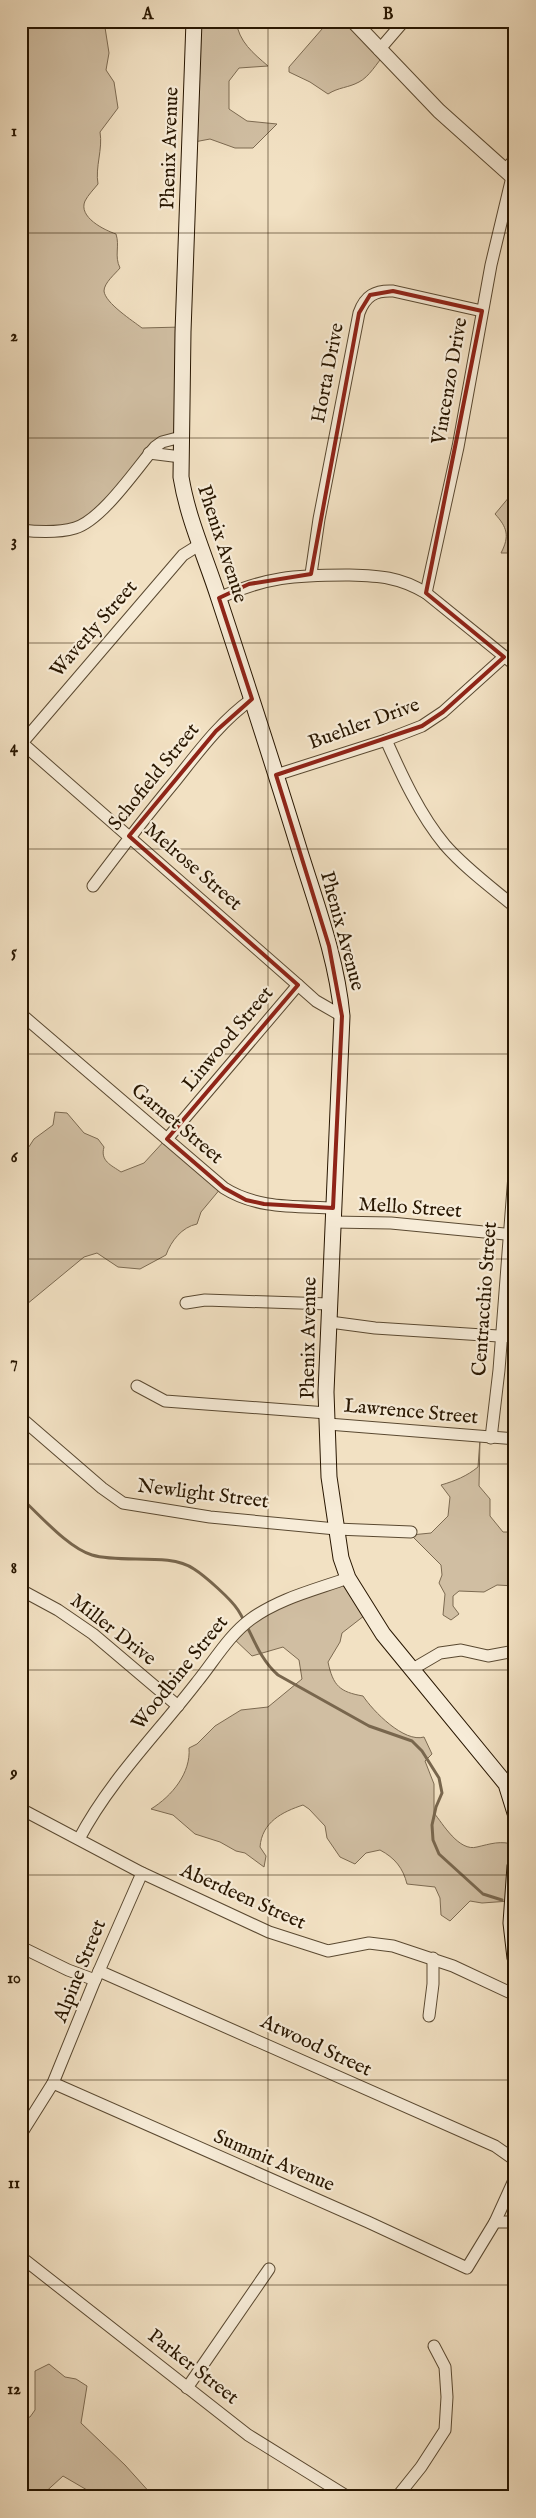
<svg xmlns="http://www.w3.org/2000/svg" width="536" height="2518" viewBox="0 0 536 2518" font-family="'IM FELL English',serif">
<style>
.green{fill:#d0bea2;stroke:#7c6a51}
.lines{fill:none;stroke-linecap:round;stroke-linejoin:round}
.stream{stroke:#78664d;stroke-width:3}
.minor-casing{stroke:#5a4931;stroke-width:13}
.tertiary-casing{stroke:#5a4931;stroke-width:16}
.secondary-casing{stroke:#281600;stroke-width:17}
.minor{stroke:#f7ecd8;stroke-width:11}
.tertiary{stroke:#f7ecd8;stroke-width:14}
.secondary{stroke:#f7ecd8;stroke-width:15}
.marked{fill:none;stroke:#8f2418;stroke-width:4;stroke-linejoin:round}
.grid{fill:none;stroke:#281600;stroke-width:1;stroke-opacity:0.55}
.labels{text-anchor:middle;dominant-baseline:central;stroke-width:4.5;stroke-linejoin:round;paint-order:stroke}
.street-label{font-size:20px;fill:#281600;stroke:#f7ecd8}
.neatline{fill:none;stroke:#281600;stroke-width:2}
.grid-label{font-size:16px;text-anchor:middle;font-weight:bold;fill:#281600}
</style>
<rect width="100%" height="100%" fill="#f2e1c3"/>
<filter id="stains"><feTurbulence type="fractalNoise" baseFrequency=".004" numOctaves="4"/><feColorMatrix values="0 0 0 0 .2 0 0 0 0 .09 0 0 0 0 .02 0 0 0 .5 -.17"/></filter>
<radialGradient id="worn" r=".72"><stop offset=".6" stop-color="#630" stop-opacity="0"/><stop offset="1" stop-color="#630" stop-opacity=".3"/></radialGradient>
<g class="green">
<path d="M21,21H104L109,53L106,70L114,82L118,108L100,132C103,149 95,167 98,184C94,189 88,195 85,201C78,217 104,230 116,234C120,246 114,256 120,268C115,274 104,283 104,291C105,303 133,321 142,328L182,327L181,433L161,442L88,524L21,531Z"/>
<path d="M194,21H236C239,42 253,53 268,66L239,68L229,81V109L247,121L277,124L253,148H235L210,139L189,143Z"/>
<path d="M329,21H354L384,55C377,63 369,77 359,82C348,88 339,87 328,94L310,82L289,72V67Z"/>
<path d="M515,480V553H501C510,536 507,527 495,514L510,496L511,484Z"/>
<path d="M55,1112L67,1113L84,1133L98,1139L104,1147C100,1161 111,1165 121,1172L144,1163L166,1139L221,1188L201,1212L197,1224C182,1227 171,1241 166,1255L140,1269L118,1267L97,1253L84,1257L21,1309V1159L34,1139L53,1125Z"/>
<path d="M480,1439L479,1486L490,1499V1516L503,1532H515V1586L497,1585L484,1592L459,1591L453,1596V1606L459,1614L451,1620L443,1615L445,1594L439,1583L442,1575L441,1565L411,1535L431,1533L448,1516L450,1497L441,1485C455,1481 467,1476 478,1467Z"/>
<path d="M345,1577L369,1612L342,1633L340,1642L328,1662C333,1686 340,1692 363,1696C373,1711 404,1743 424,1737L432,1754L425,1761L434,1784V1813C443,1824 459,1852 477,1847C490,1844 501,1840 515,1845L510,1901L482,1903L470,1901L450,1921L441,1915L440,1898L435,1887L407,1884C403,1868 395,1858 380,1850L366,1853L355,1864L340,1857L327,1838L325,1826L309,1809L303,1805C282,1812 262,1822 260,1847L266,1856L264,1867L245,1853L236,1851L220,1842L195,1834L173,1815L151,1809C172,1796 191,1773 189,1748L197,1744L215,1726L241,1710L268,1707L302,1679L299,1660L283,1647L252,1656L232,1637L244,1622Z"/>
<polygon points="49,2364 65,2377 76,2379 87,2386 81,2423 125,2465 152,2495 149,2497 99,2497 63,2476 40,2497 21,2497 21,2419 30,2417 35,2410 35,2371"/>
</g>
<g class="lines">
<path class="stream" d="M21,1498C40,1515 68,1548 92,1555C122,1564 169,1552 194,1569C205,1576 231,1599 238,1610C252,1632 258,1658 278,1675L369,1726L412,1741L422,1751L439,1778L442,1793L436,1807L432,1825L433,1840L439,1854L483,1894L502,1900"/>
<defs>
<g id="minor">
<polyline points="379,50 404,21"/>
<polyline points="505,170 515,159"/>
<polyline points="149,453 181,457"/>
<path d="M21,530C38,532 58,533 75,528C102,520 136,469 155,447L162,442L181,437"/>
<polyline points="199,545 183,555 22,743 298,985 316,1001 342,1016"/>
<path d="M311,574L319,519L359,313C365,296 375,290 393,291L482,311"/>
<polyline points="426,593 458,447 491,265 512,177"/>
<path d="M219,598C266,577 295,575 346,575C378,576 398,576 426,593L515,665"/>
<path d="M386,740C402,776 420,815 445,845C465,868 491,887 515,907"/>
<polyline points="276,775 386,740 422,726 443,712 504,657"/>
<path d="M93,886C120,850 147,815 176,780C199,751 221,721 252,699"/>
<path d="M21,1014L224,1188C257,1209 295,1206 333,1208"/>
<polyline points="167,1139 298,985"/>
<polyline points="332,1222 391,1223 515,1235"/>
<polyline points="186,1303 205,1300 329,1304"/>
<polyline points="330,1322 375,1328 515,1337"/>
<polyline points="137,1386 165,1401 327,1413"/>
<polyline points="21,1418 102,1488 123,1503 210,1517 336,1529 411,1532"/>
<polyline points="328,1424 515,1439"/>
<polyline points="491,1438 499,1370 515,1162"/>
<polyline points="21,1590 58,1610 93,1634 178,1706"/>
<polyline points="411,1670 440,1653 461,1650 488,1656 515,1651"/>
<polyline points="21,1809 142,1873 269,1932 328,1951 369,1943 393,1946 453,1966 515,1995"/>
<path d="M79,1839C110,1780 157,1734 197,1682C214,1661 229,1635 251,1619C280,1598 315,1590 348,1578"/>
<polyline points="21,1947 68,1970 95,1980"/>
<polyline points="99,1971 495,2146 515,2160"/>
<polyline points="429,2016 433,1984 433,1958"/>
<polyline points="53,2083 368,2222 467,2268 495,2222 515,2222"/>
<polyline points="21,2134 53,2083 95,1980 142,1873"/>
<polyline points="495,2222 515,2178"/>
<polyline points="21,2257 248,2435 348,2497"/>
<polyline points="187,2388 269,2269"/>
<polyline points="397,2497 421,2467 445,2430 447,2397 445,2367 434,2346"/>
</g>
<polyline id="tertiary" points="353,21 439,111 515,179"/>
<g id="secondary">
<path d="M194,21L183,332L181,477C188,520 206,558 219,599C247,684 274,767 300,852C317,906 337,960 342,1016L326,1392L329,1477L341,1558L348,1578L383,1634L506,1784L515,1813"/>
<polyline points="515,1866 511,1923 515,1958"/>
</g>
</defs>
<use href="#minor" class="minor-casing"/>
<use href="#tertiary" class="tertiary-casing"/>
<use href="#secondary" class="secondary-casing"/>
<use href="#minor" class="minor"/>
<use href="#tertiary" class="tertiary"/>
<use href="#secondary" class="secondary"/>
</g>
<path class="marked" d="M393,291L482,311L426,593L504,657L443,712L422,726L276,775L329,946L342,1016L333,1208L264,1204L246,1200L224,1188L167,1139L298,985L129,836L216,731L252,699L219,598L249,584L311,574L359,313L370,295Z"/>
<path class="grid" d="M268,21V2497M21,233H515M21,438H515M21,643H515M21,849H515M21,1054H515M21,1259H515M21,1464H515M21,1670H515M21,1875H515M21,2080H515M21,2285H515"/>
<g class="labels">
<g class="street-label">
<text transform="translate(170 148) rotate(-88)">Phenix Avenue</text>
<text transform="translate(328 373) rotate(-79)">Horta Drive</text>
<text transform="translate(450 381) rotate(-80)">Vincenzo Drive</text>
<text transform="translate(222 544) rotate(72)">Phenix Avenue</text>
<text transform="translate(94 629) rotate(-49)">Waverly Street</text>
<text transform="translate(364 724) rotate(-20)">Buehler Drive</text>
<text transform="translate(154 777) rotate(-51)">Schofield Street</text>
<text transform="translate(193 867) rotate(41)">Melrose Street</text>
<text transform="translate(342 931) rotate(75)">Phenix Avenue</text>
<text transform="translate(228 1039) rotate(-50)">Linwood Street</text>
<text transform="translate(177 1124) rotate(40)">Garnet Street</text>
<text transform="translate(410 1208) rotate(4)">Mello Street</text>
<text transform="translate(485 1299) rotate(-86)">Centracchio Street</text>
<text transform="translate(309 1338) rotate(-89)">Phenix Avenue</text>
<text transform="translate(411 1412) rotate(5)">Lawrence Street</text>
<text transform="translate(203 1494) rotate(7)">Newlight Street</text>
<text transform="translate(113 1630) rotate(38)">Miller Drive</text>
<text transform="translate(180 1673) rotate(-51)">Woodbine Street</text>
<text transform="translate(243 1897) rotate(24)">Aberdeen Street</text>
<text transform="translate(80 1971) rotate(-68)">Alpine Street</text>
<text transform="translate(316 2046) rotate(25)">Atwood Street</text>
<text transform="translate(274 2161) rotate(23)">Summit Avenue</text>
<text transform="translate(193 2367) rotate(38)">Parker Street</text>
</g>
</g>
<rect width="536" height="2518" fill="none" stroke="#f2e1c3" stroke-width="55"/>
<rect x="28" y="28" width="480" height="2462" class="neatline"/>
<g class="grid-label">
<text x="148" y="19">A</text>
<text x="388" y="19">B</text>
<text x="14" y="136">1</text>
<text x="14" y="341">2</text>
<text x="14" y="546">3</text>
<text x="14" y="752">4</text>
<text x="14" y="957">5</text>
<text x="14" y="1162">6</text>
<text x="14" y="1367">7</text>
<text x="14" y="1573">8</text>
<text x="14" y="1778">9</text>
<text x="14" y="1983">10</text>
<text x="14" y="2188">11</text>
<text x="14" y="2394">12</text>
</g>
<rect width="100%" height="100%" filter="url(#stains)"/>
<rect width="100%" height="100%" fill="url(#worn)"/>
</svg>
